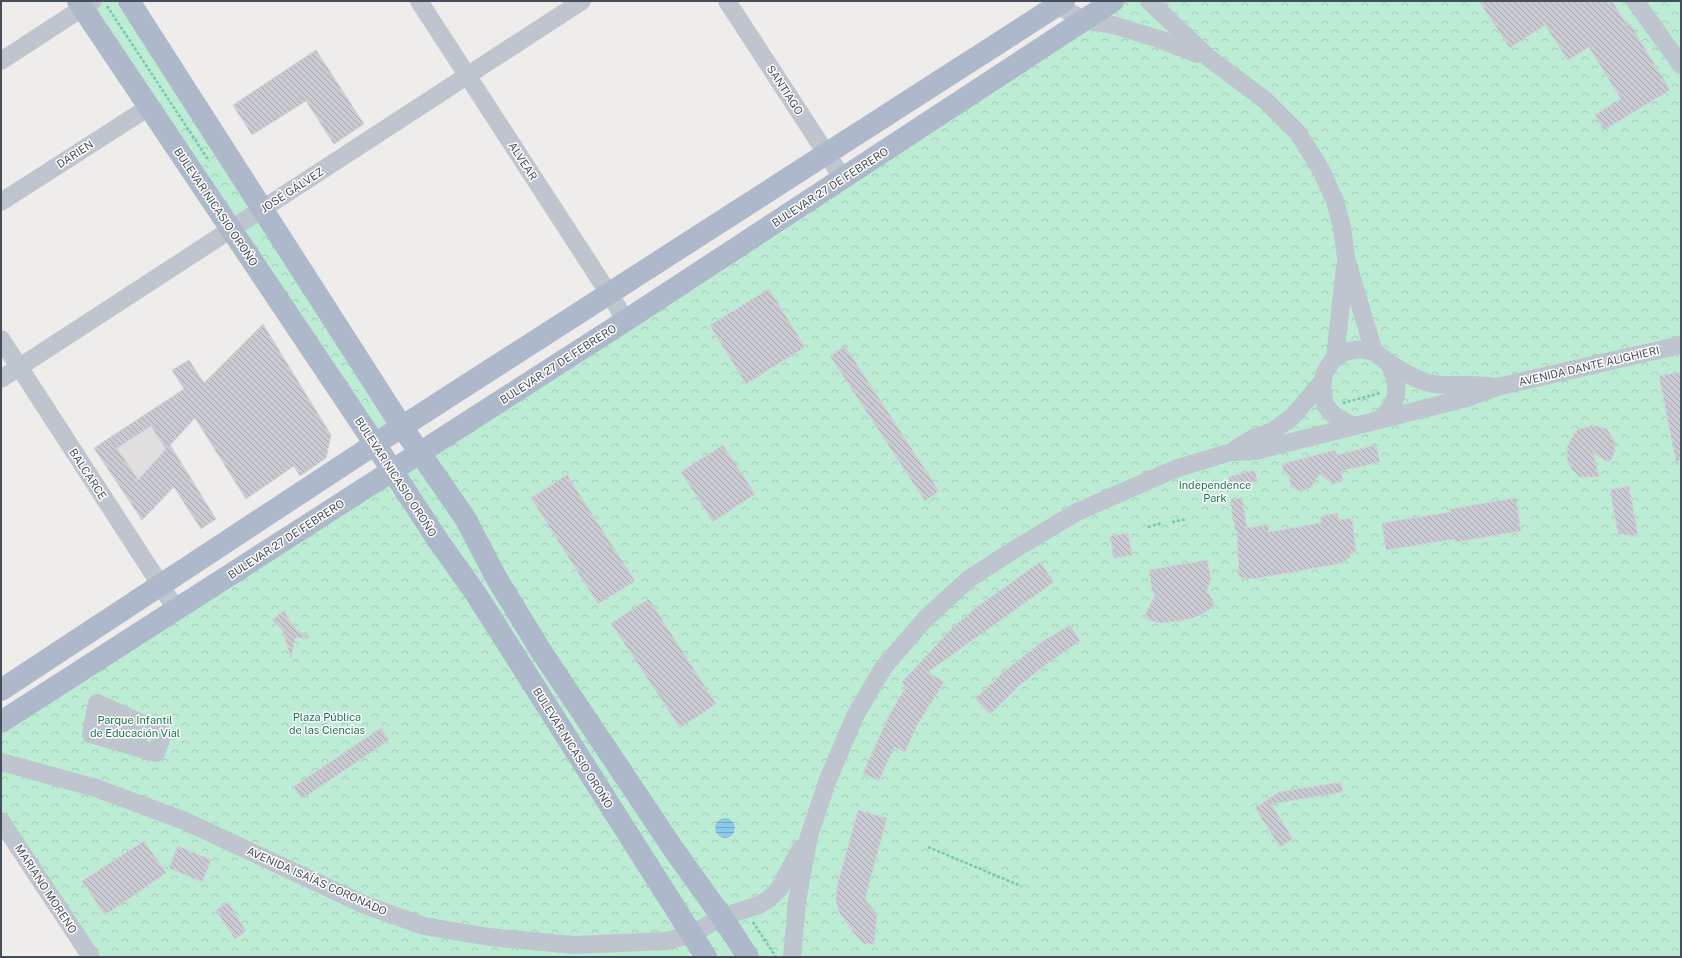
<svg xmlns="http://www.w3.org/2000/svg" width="1682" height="958" viewBox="0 0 1682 958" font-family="'Public Sans',sans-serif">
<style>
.education{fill:#e0dede}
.green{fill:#bcecd3}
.park{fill:url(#park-crowns)}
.water{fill:url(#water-rules)}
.building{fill:url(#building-back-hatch);stroke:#d1d2d8;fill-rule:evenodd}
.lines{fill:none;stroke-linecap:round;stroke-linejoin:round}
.path{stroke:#76c8a8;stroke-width:2.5;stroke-dasharray:3 2;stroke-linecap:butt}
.minor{stroke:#bec5ce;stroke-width:18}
.major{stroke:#adb9cb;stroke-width:22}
.labels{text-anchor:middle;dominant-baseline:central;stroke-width:3;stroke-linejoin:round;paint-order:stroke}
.street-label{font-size:11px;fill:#464e59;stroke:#fff}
.park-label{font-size:11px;fill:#1a7652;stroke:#fff}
</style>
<defs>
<pattern id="park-crowns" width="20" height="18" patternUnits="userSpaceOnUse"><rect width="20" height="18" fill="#bcecd3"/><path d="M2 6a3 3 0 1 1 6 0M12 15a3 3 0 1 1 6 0" fill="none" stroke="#a3ccb7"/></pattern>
<pattern id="water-rules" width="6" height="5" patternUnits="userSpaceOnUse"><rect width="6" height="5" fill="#8bcae7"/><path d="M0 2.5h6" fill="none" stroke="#73a6be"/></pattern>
<pattern id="building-back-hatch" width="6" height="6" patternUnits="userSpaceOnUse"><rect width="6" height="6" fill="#cacbd2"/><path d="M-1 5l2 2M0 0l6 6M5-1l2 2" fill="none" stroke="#a6a7ad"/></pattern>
</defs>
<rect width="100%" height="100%" fill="#efedec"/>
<polygon class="education" points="184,389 188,407 195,418 171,445 216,519 201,529 174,487 142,520 94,448"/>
<polygon class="green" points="78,1 129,1 402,427 375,444"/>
<g class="park">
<polygon points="1113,1 1681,1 1681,957 91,957 1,821 1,722"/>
<polygon points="192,118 243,198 242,203 235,208 230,208 178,127"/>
<polygon points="260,233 266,234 373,402 367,408 361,408 252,243 254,237"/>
</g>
<circle class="water" cx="725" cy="828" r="10"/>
<g class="building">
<polygon points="1479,1 1612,1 1627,25 1630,24 1670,90 1604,130 1595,115 1621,99 1589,47 1568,60 1545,25 1510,48"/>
<polygon points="316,50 364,124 334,144 306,101 252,135 233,105"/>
<polygon points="769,289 805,347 746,384 710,325"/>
<path d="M263,324L331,435L326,458L300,476L294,466L246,499L195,418L170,445L216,519L201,529L174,487L142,520L94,448L184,389L172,370L189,360L204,383ZM151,426L166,449L138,480L117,448Z"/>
<polygon points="845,346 939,491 925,501 830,356"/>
<polygon points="1681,372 1681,460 1676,461 1659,376"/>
<polygon points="1593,425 1607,429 1615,441 1615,450 1612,458 1609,462 1593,453 1599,477 1580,477 1571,468 1567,461 1567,447 1574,434 1579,429"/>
<polygon points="723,445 755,494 713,522 681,472"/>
<polygon points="1376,445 1380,462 1341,471 1343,481 1332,484 1320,474 1310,488 1300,491 1291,487 1289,476 1284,473 1282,464 1335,450 1337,455"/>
<polygon points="1254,470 1258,481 1231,489 1228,477"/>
<polygon points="567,475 635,581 598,604 531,498"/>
<polygon points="1629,486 1638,536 1618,534 1610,490"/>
<polygon points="1242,498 1247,528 1268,525 1269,532 1321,523 1321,516 1337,513 1339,520 1352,518 1356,552 1350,554 1350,558 1338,564 1253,579 1239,577 1237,530 1235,530 1230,500"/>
<polygon points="1516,498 1521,531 1456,542 1455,539 1386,550 1382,523 1451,512 1450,509"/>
<polygon points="1128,533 1132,555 1114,558 1110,536"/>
<polygon points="1207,560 1211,578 1207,591 1215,604 1211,608 1204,613 1193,618 1179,621 1161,623 1152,621 1144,617 1155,595 1152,590 1149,570"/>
<polygon points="1040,562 1054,582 928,672 944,682 916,727 905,752 894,747 879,781 863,774 890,713 906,687 902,682 951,629 977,607"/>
<polygon points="649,599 716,704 680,728 611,623"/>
<polygon points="285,610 287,617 296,629 310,638 295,638 291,659 283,631 272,620"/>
<polygon points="1070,625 1080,641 1052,660 1020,685 990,714 975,699 1006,670 1042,642"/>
<polygon points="381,728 389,740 302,799 293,787"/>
<polygon points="1341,782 1343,792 1271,804 1293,839 1280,847 1255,808 1279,792"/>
<polygon points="858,810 887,818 866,895 866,901 877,913 874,944 864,944 854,933 839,912 836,900 837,887"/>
<polygon points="144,841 166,873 105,915 82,881"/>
<polygon points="178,846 211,860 202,882 169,868"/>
<polygon points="228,902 246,931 235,939 216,910"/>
</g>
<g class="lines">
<g class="path">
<polyline points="107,6 209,161"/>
<polyline points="1343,403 1380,393"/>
<polyline points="1172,522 1187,519"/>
<polyline points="1148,527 1162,523"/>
<polyline points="928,847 1021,886"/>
<polyline points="753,922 776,957"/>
</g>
<g class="minor">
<polyline points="419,1 617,306 625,321"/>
<polyline points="727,1 843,179"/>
<polyline points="1054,1 1057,5 1084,20 1113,25 1159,39 1198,54"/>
<polyline points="1149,1 1209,58 1265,100 1298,133 1320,168 1335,201 1342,227 1346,258 1374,352"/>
<polyline points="1635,1 1681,65"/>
<polyline points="1,61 93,1"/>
<polyline points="1,202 149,107"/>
<polyline points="1,339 176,609"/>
<polyline points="1335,358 1345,267"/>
<polyline points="1,379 582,1"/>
<path d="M1379,420C1401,401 1400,386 1388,362"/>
<path d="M1354,426C1343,421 1326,414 1324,399C1321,382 1322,374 1333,360C1342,350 1360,347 1373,352C1378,354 1383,359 1388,362C1399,370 1412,377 1425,382C1437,386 1449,385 1461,385C1471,384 1481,386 1491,386"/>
<polyline points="1237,448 1252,439 1273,431 1293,416 1321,383"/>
<polygon points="97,703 163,733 156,753 91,734"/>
<polyline points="92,729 111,724 140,734"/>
<polyline points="1,762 96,788 185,821 365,905 424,926 489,937 574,945 667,941 692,934 722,917 759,905 770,898 779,889 801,848"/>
<polyline points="1,821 91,957"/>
<polyline points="792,957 797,902 809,836 827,782 855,716 883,668 926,618 970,578 1020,546 1077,512 1175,469 1231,452 1255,451 1467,398 1497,387 1681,345"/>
</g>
<g class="major">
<polyline points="78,1 375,444 437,539 476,594 706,957"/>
<polyline points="129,1 402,427 465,518 497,579 541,651 674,850 722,917 748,957"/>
<polyline points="1,690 375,444 1064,1"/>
<polyline points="1,722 625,321 1113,1"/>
</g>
</g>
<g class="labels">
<g class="street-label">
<text transform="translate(785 90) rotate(57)">SANTIAGO</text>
<text transform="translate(75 154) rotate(-33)">DARIEN</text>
<text transform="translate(523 161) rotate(57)">ALVEAR</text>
<text transform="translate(830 187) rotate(-33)">BULEVAR 27 DE FEBRERO</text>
<text transform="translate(292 190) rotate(-33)">JOSÉ GÁLVEZ</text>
<text transform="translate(216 207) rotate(56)">BULEVAR NICASIO OROÑO</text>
<text transform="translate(558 364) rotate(-33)">BULEVAR 27 DE FEBRERO</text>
<text transform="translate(1589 366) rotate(-13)">AVENIDA DANTE ALIGHIERI</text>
<text transform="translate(88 474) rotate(57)">BALCARCE</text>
<text transform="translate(396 477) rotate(57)">BULEVAR NICASIO OROÑO</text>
<text transform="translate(286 539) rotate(-33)">BULEVAR 27 DE FEBRERO</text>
<text transform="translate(573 748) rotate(58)">BULEVAR NICASIO OROÑO</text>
<text transform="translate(317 881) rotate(24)">AVENIDA ISAÍAS CORONADO</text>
<text transform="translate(46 889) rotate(57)">MARIANO MORENO</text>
</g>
<g class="park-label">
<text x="1215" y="485">Independence<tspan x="1215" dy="13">Park</tspan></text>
<text x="327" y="717">Plaza Pública<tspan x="327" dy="13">de las Ciencias</tspan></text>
<text x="135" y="720">Parque Infantil<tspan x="135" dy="13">de Educación Vial</tspan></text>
</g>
</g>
<rect width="1682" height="958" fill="none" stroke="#464e59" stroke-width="4"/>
</svg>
